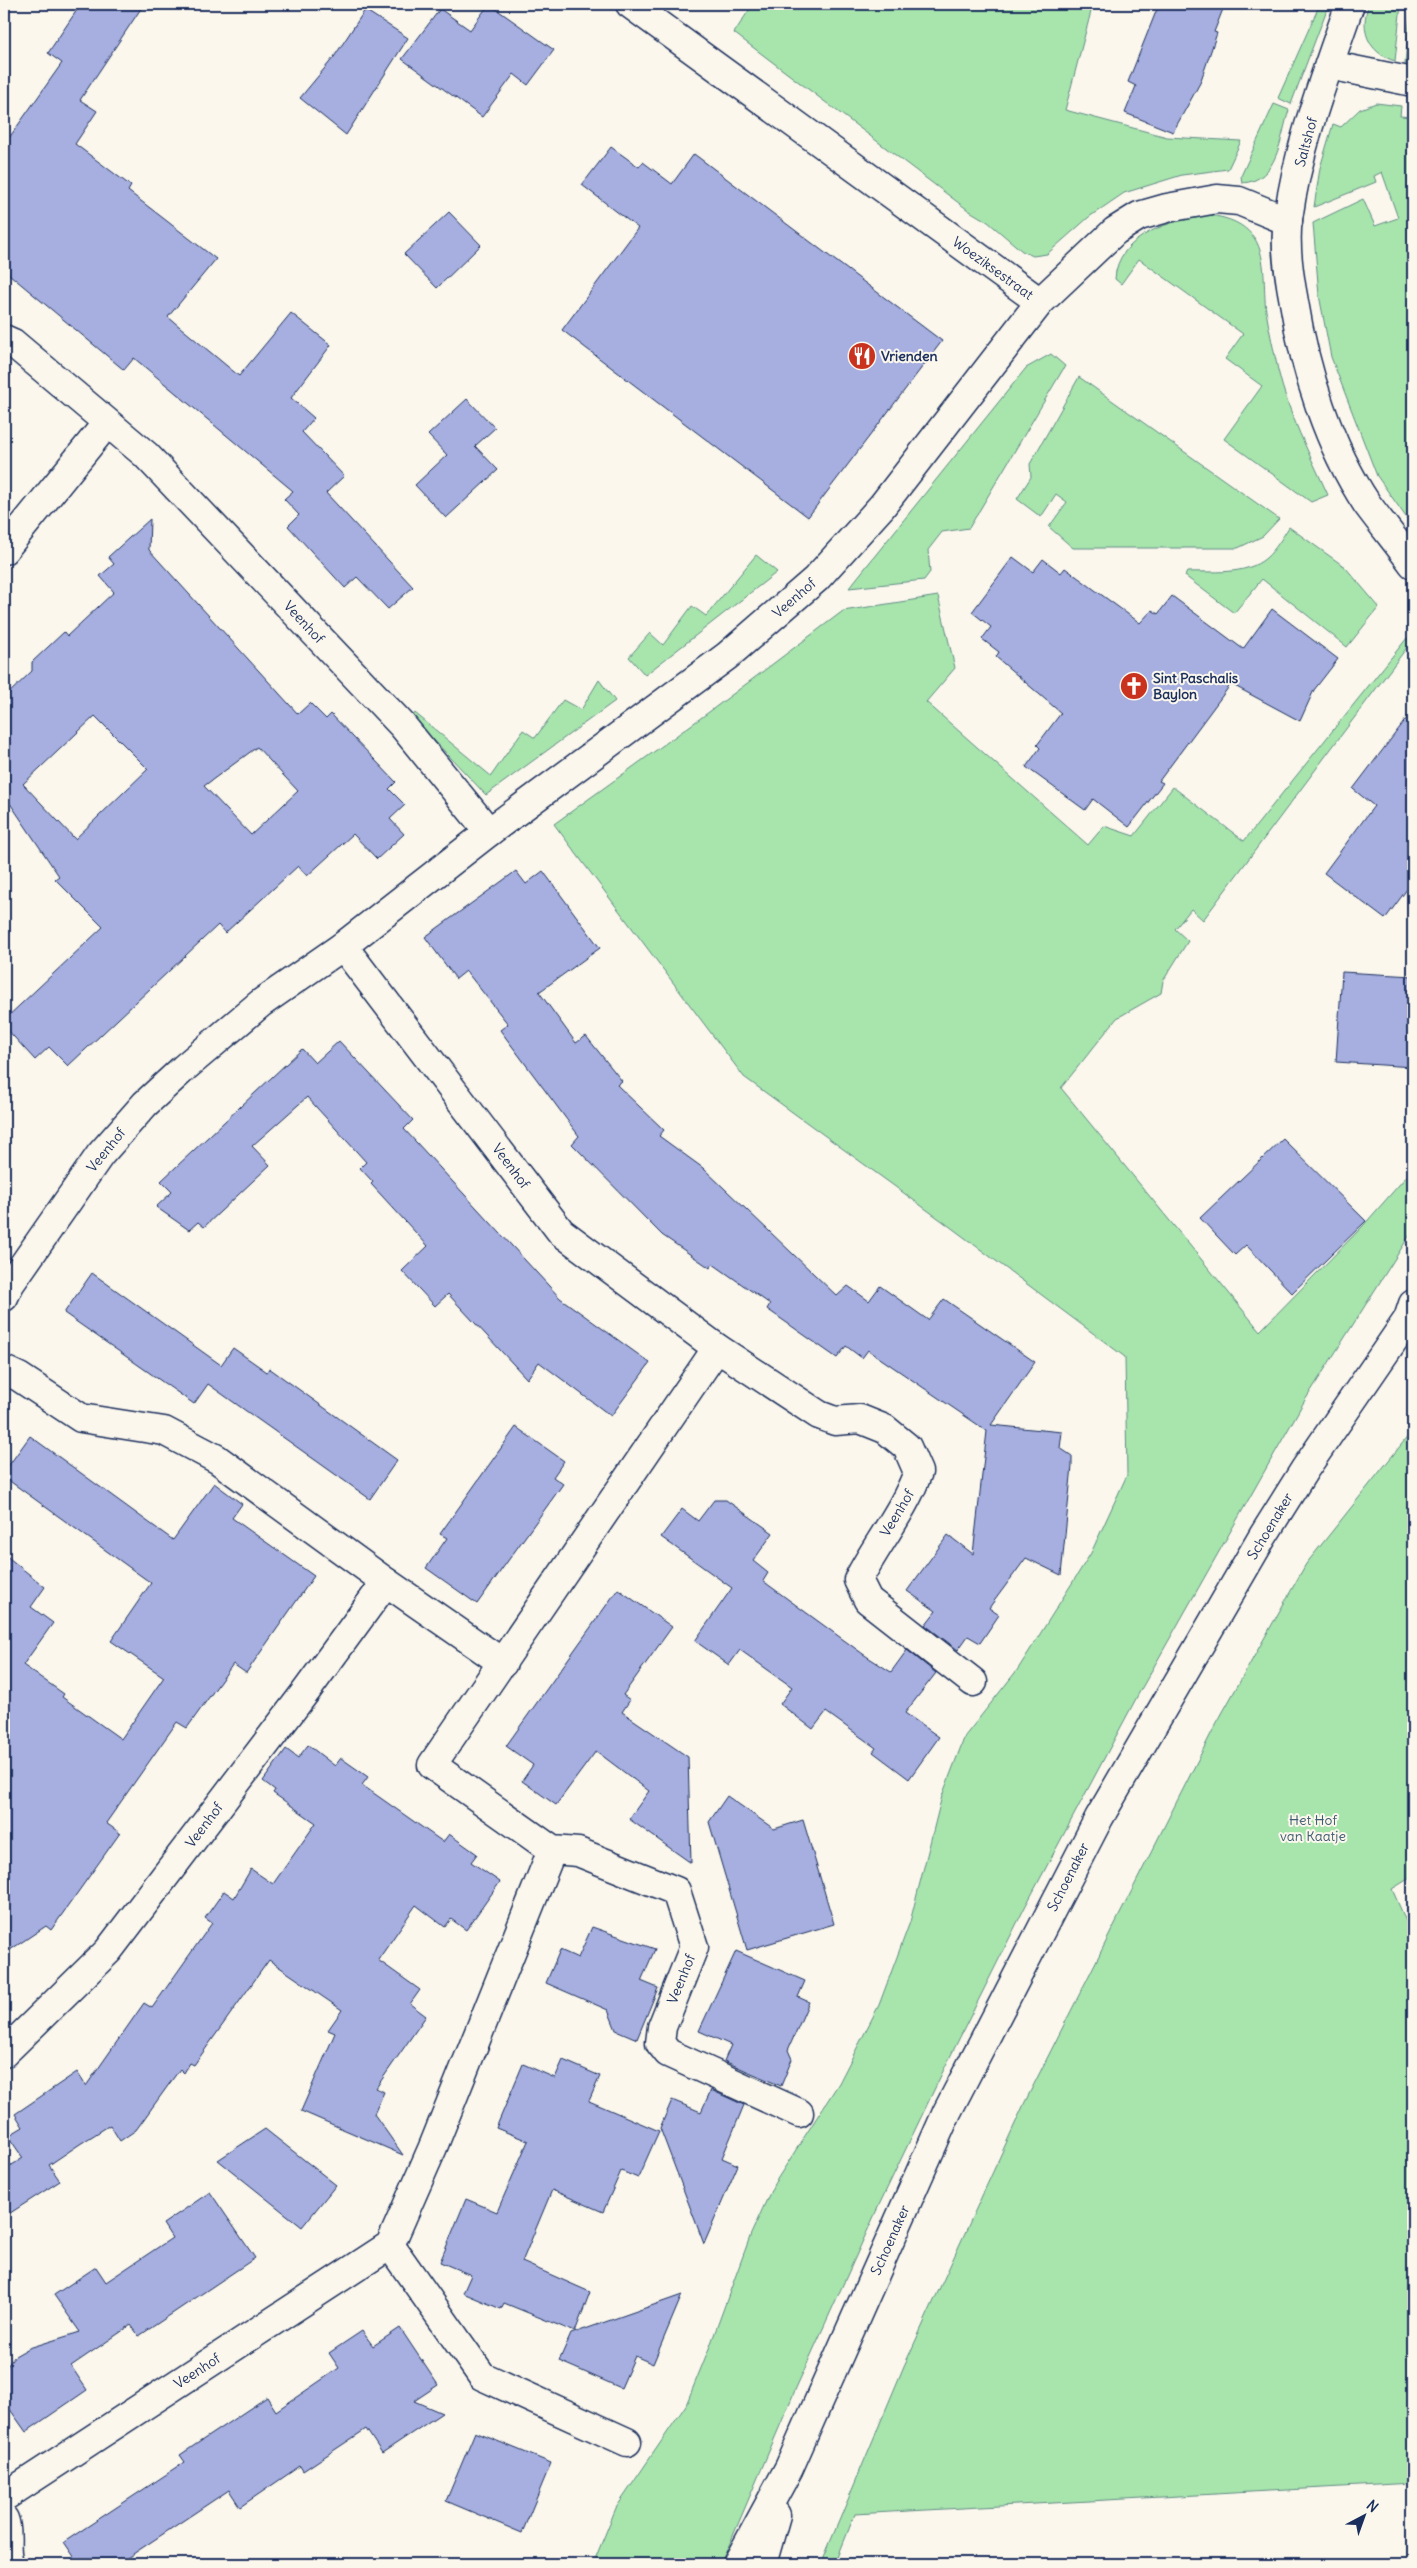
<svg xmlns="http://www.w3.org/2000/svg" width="1417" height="2568" viewBox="0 0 1417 2568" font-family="Delius,sans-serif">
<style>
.green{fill:#a7e5ac;stroke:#618a85}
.building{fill:#a6afdf;stroke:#1b2f5e;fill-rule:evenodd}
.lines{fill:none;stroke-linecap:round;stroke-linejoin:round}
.minor-casing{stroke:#1b2f5e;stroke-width:31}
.major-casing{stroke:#1b2f5e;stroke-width:31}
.minor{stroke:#fbf7ec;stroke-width:28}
.major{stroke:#fbf7ec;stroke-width:28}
.labels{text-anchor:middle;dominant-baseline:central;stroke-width:4;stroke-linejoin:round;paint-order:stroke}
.street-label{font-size:14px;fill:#1b2f5e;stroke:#fbf7ec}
.poi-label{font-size:14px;font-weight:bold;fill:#1b2f5e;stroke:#fbf7ec;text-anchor:start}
.park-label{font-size:14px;fill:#3e5c72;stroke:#fbf7ec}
</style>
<rect width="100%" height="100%" fill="#fbf7ec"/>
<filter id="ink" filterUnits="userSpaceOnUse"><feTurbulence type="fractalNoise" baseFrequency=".02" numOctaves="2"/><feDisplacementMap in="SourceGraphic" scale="10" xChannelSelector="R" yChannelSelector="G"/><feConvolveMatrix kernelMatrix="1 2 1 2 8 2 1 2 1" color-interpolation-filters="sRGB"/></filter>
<g filter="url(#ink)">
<g class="green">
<polygon points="753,4 1093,4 1065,110 1167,137 1241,141 1228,169 1182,175 1124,193 1089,217 1047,254 1033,256 1022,251 988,222 968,210 734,33"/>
<polygon points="1320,4 1329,4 1291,104 1278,98"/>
<path d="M1369,4H1401L1395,61C1368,53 1359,29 1369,4Z"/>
<polygon points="1411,4 1413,4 1413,65 1405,64"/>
<polygon points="1376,103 1401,106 1400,116 1412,117 1413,111 1413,527 1377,476 1331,357 1319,295 1313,223 1363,199 1375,226 1398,218 1382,172 1374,176 1376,182 1314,207 1320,168 1333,124 1341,127 1360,109"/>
<path d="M1274,104L1289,110C1280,138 1278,181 1242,183L1241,176Z"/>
<path d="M1210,215C1228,218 1244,223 1255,239C1267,259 1263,288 1266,311C1269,330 1274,351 1278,370C1288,413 1310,455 1328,495L1311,502L1224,439L1262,386L1225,359L1243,334L1139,259L1121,284L1115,279C1117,235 1173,219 1210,215Z"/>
<polygon points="1051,354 1065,366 969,528 942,532 928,550 930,572 924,580 849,588 1026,368"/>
<polygon points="1079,377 1279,519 1263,536 1238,548 1073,548 1049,527 1067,502 1056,494 1041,517 1017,499 1031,477 1030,464"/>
<path d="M1289,527L1345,567L1379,607L1347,647L1262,579L1234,613L1185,576L1187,572C1212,571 1245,576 1266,558C1275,550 1282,538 1289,527Z"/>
<polygon points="756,555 777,572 645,675 629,657 650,633 663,645 692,606 706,616"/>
<polygon points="938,596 955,668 926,702 1088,845 1104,826 1134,836 1173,787 1244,841 1407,638 1411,642 1203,920 1191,909 1175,929 1188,941 1163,981 1161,993 1117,1018 1061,1088 1260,1331 1362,1227 1413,1169 1413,1230 1302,1405 1139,1693 1025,1907 946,2065 880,2203 796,2388 721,2564 593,2564 616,2508 686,2405 710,2346 751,2234 774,2184 839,2083 879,2005 910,1922 942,1796 965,1736 1018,1669 1091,1553 1127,1475 1125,1357 945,1223 744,1077 554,824 709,712 843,611"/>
<polygon points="599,680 615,701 486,795 412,717 415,713 491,776 523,730 535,738 563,700 581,710"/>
<polygon points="1413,1430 1413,1876 1392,1889 1413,1937 1413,2483 855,2514 835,2564 821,2564 904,2366 1025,2102 1215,1726 1306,1564"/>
</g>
<g class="building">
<polygon points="81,4 144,4 80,100 97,111 75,144 131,186 128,191 216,259 168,317 239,376 291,313 331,345 291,398 314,418 302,432 344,476 326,493 413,587 388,609 357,577 345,588 288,526 299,515 284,499 293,491 134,358 124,370 4,270 4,145 62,63 48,53"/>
<polygon points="489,4 554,50 528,85 514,74 482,117 402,59 440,9 470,30"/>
<polygon points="1159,4 1225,4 1214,32 1217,33 1200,83 1173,132 1125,113 1136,86 1128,82"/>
<polygon points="365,10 408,38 346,135 300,98 334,57"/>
<polygon points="611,147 639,167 643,162 672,184 694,154 942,341 808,517 562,330 638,228 582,185"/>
<polygon points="449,212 481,245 437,288 404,254"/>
<polygon points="467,399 495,428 475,446 498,470 446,518 415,485 447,455 428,435"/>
<path d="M150,519L149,550L298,714L310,703L326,719L331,714L396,782L389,789L405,805L390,819L404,834L377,859L353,834L307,876L298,866L225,933L218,925L68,1066L49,1047L35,1060L4,1026V1020L103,927L55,879L59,876L7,799L4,802V698L32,671V662L64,632L67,636L114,592L100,576L114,564L108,557ZM95,716L148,769L75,839L23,784ZM257,747L298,791L251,835L204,786Z"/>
<polygon points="1013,557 1033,572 1043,559 1061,573 1065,568 1140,623 1152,610 1158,614 1172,596 1243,649 1272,609 1338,659 1314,690 1300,721 1231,684 1159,781 1163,783 1129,827 1093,799 1085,810 1026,767 1040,748 1037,745 1061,713 996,657 999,652 982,639 991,627 972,612"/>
<polygon points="1413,710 1413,881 1385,919 1324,873 1374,806 1353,789"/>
<polygon points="516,871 526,884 543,871 600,948 539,992 576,1043 586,1036 622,1081 617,1085 664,1130 659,1136 703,1168 837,1296 848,1286 869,1301 880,1286 928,1320 944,1299 1035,1362 991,1425 1062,1432 1060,1448 1072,1456 1072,1466 1061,1575 1026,1558 989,1608 999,1615 980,1643 968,1636 958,1650 925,1625 936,1611 907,1591 948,1535 973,1554 987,1431 868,1350 862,1358 846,1346 837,1358 767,1309 770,1304 713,1264 710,1268 662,1235 572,1144 579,1136 500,1030 508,1024 466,971 456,979 425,937"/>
<polygon points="1342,972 1413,976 1413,1067 1336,1062"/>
<polygon points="339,1041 413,1120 404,1129 560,1298 650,1363 611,1416 539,1362 527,1379 448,1294 435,1306 402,1271 428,1246 371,1184 373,1182 360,1168 366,1162 307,1097 252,1146 270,1165 204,1227 198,1222 189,1230 156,1207 172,1192 161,1181 302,1049 315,1063"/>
<polygon points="1283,1139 1366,1221 1292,1293 1246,1245 1235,1255 1200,1218"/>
<polygon points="92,1273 221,1365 233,1348 267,1372 269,1368 397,1460 370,1499 208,1384 194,1404 64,1313"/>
<polygon points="516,1427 564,1461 553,1477 563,1484 477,1604 426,1568 447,1538 440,1534"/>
<polygon points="30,1436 173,1540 214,1483 242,1504 232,1518 314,1576 246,1673 233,1664 187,1728 177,1722 106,1823 120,1833 51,1930 46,1926 4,1954 4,1554 45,1587 31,1607 53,1623 23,1665 64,1694 62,1697 121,1739 164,1677 111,1641 151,1583 4,1477 4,1472"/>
<polygon points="714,1500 726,1500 773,1533 753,1561 768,1573 763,1581 863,1654 891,1672 907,1650 936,1673 905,1713 939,1737 909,1779 873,1752 876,1748 826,1712 813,1729 780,1704 792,1687 740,1650 729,1665 695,1641 732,1588 661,1537 682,1509 698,1521"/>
<polygon points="618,1589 672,1627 623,1695 630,1700 622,1712 688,1757 691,1863 629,1819 649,1791 596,1751 556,1805 522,1781 533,1765 506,1746"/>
<polygon points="308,1745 335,1766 341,1758 368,1777 362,1785 443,1842 449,1834 477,1854 471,1862 500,1882 466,1930 451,1919 445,1927 416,1905 378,1960 420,1990 410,2004 426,2016 376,2088 384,2092 374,2114 403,2155 301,2111 335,2033 328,2030 342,2010 269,1960 194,2065 190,2063 184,2073 180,2069 136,2130 120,2141 110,2125 80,2144 49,2165 60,2181 4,2217 4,2170 23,2158 8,2136 23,2127 15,2114 77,2072 86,2086 144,2003 152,2008 212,1923 205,1918 224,1891 234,1898 251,1869 273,1884 316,1823 273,1793 275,1790 263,1781 286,1749 298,1758"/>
<polygon points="727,1796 774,1829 803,1820 834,1924 747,1950 709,1822"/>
<polygon points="592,1927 655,1949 641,1981 658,1988 637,2039 616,2030 608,2010 546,1983 560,1950 578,1958"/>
<polygon points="736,1951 805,1981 798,1997 809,2002 788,2050 792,2059 781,2086 724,2061 731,2045 699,2031"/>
<polygon points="563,2060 600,2076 589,2101 659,2131 638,2178 621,2171 603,2212 552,2190 522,2262 590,2292 575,2332 504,2303 501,2309 463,2293 471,2275 440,2262 466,2199 497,2212 528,2141 496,2128 523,2064 555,2078"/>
<polygon points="711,2090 744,2105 722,2158 738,2165 704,2244 660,2128 672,2100 701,2112"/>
<polygon points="265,2129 336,2185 302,2227 218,2160"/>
<polygon points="210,2192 255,2258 139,2336 131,2325 71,2366 87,2390 26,2432 4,2401 4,2370 15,2356 29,2348 80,2332 54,2295 96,2267 106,2282 172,2238 163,2224"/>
<polygon points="682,2295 653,2364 635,2356 621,2388 559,2361 571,2334"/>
<polygon points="400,2328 438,2385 414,2401 442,2413 382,2453 366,2429 303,2471 300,2466 240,2507 229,2490 118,2564 79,2564 64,2542 185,2462 180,2455 267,2397 276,2411 339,2368 329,2353 362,2331 373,2346"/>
<polygon points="475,2432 551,2463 522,2533 446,2501"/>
</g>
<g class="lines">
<defs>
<g id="minor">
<polyline points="630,4 1040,302"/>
<path d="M1350,4C1326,74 1298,145 1288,219C1284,245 1289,276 1294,302C1305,371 1328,445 1367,504C1382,524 1398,544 1413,564"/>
<polyline points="1329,65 1413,82"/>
<polyline points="4,339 13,343 146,455 402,725 489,832"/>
<polyline points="4,550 107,423"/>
<path d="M343,946L561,1232L717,1348L819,1415L835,1421L860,1419L885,1429L907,1447L918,1472C904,1511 877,1543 858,1580L868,1600L973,1682"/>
<polyline points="4,1297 10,1284 100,1155 145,1104 184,1068 261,1003 343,946 489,832 727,656 816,579 882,506 1040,302 1115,231 1139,216 1167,208 1217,199 1239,201 1288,221"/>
<polyline points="717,1348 432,1765 552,1850 578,1852 676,1891 694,1947 662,2027 660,2043 668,2053 799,2113"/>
<polyline points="4,1370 19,1377 81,1418 164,1431 217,1459 386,1582 503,1663"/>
<polyline points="4,2053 108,1951 307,1690 386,1582"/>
<polyline points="390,2245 482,2376 627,2442"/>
<polyline points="4,2497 390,2245 433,2147 552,1850"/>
<path d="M4,2519C10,2534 3,2551 10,2564"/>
</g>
<g id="major">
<polyline points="737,2564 789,2468 947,2112 1099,1818 1263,1536 1305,1469 1408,1319 1413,1304"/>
<polyline points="762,2564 776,2515"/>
</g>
</defs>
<use href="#minor" class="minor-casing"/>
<use href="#major" class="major-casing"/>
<use href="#minor" class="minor"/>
<use href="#major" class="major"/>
</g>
</g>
<defs>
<symbol id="restaurant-disc" viewBox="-11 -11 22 22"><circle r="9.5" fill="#c8321e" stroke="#fbf7ec"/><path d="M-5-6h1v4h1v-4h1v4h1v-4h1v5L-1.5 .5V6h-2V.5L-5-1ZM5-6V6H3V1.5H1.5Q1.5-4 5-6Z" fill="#fff"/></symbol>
<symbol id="church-disc" viewBox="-11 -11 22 22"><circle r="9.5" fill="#c8321e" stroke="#fbf7ec"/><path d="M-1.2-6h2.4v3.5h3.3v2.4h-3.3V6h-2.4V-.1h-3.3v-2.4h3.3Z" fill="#fff"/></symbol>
</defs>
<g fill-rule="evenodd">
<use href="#restaurant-disc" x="846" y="340" width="32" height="32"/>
<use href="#church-disc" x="1118" y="670" width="32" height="32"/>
</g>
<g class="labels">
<g class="street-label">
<text transform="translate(1306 142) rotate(-75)">Saltshof</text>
<text transform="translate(993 268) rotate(36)">Woeziksestraat</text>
<text transform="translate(794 598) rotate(-41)">Veenhof</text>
<text transform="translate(304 622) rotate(47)">Veenhof</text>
<text transform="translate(106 1150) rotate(-51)">Veenhof</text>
<text transform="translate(511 1166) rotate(53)">Veenhof</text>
<text transform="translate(897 1513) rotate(-59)">Veenhof</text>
<text transform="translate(1270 1526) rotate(-59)">Schoenaker</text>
<text transform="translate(204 1825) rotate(-53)">Veenhof</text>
<text transform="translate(1068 1877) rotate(-63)">Schoenaker</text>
<text transform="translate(681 1979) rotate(-68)">Veenhof</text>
<text transform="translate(890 2240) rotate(-66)">Schoenaker</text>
<text transform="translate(197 2371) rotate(-33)">Veenhof</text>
</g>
<g class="poi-label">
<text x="881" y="356">Vrienden</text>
<text x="1153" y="678">Sint Paschalis<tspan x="1153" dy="16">Baylon</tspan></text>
</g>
<g class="park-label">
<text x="1313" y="1820">Het Hof<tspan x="1313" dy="16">van Kaatje</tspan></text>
</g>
</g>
<rect width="1417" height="2568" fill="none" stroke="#fbf7ec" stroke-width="20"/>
<rect x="10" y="10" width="1397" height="2548" fill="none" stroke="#1b2f5e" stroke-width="2" filter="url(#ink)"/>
<g transform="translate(1364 2516) rotate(41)" stroke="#fbf7ec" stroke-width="4" paint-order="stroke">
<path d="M0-4L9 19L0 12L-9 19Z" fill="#1b2f5e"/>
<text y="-8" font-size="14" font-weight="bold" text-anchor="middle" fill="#1b2f5e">N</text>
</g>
</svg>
